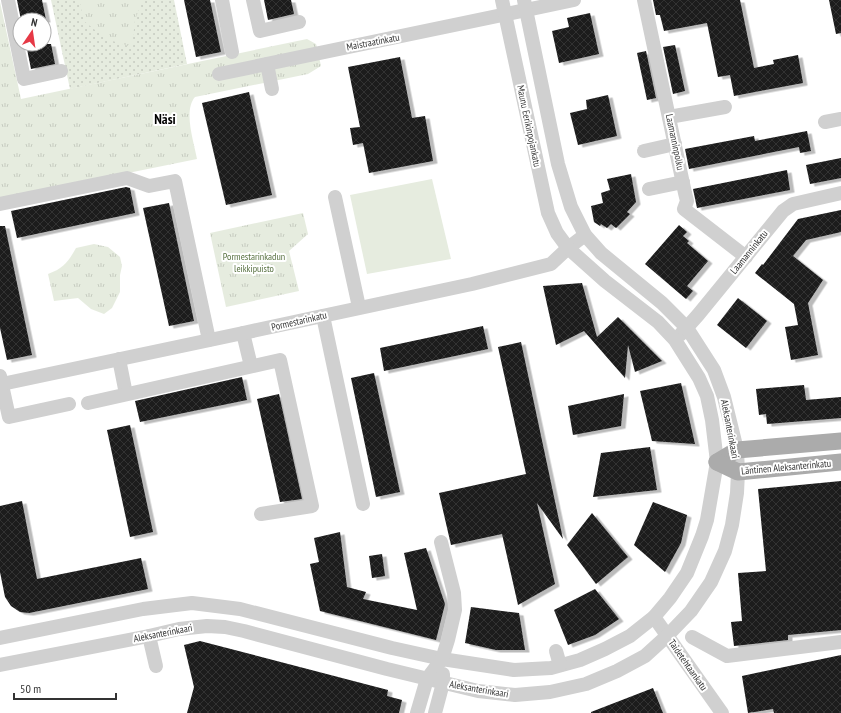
<svg xmlns="http://www.w3.org/2000/svg" width="841" height="713" viewBox="0 0 841 713" font-family="'PT Sans Narrow',sans-serif">
<style>
.grass{fill:url(#grass-dots)}
.park{fill:url(#park-tufts)}
.pitch{fill:#e6ecdf}
.building{fill:url(#building-cross-hatch);filter:url(#shadow)}
.lines{fill:none;stroke-linecap:round;stroke-linejoin:round}
.minor{stroke:#d0d0d0;stroke-width:14}
.major{stroke:#ababab;stroke-width:17}
.labels{text-anchor:middle;dominant-baseline:central;stroke-width:4;stroke-linejoin:round;paint-order:stroke}
.street-label{font-size:10px;fill:#333;stroke:#fff}
.park-label{font-size:10px;fill:#56703f;stroke:#fff}
.district-label{font-size:14px;font-weight:bold;fill:#000;stroke:#fff}
</style>
<defs>
<pattern id="grass-dots" width="8" height="8" patternUnits="userSpaceOnUse"><rect width="8" height="8" fill="#e6ecdf"/><path d="M2 2h.1M6 6h.1" fill="none" stroke="#c6cbc0" stroke-width="1.8" stroke-linecap="round"/></pattern>
<pattern id="park-tufts" width="24" height="20" patternUnits="userSpaceOnUse"><rect width="24" height="20" fill="#e6ecdf"/><path d="M3 7l-1-3M5 7V3M7 7l1-3M15 17l-1-3M17 17v-4M19 17l1-3" fill="none" stroke="#c6cbc0"/></pattern>
<pattern id="building-cross-hatch" width="8" height="8" patternUnits="userSpaceOnUse"><rect width="8" height="8" fill="#1a1a1a"/><path d="M0 0l8 8M0 8l8-8" fill="none" stroke="#333"/></pattern>
<filter id="shadow"><feDropShadow dx="4.5" dy="2.5" stdDeviation="0" flood-color="#0004"/></filter>
</defs>
<rect width="100%" height="100%" fill="#fff"/>
<polygon class="grass" points="51,0 174,0 187,64 70,89"/>
<g class="park">
<polygon points="79,0 142,0 142,2 135,20 132,47 106,39 84,21"/>
<path d="M0,2L21,99L307,39L316,44L321,66L308,74L195,97C183,111 194,142 197,159L0,199Z"/>
<polygon points="303,213 308,234 289,251 299,291 226,307 210,233"/>
<path d="M94,244L108,247L120,257L122,266L120,275V292L112,308L104,314L91,309L78,298L54,301L48,274C64,268 68,262 76,248Z"/>
</g>
<polygon class="pitch" points="432,179 451,259 367,274 350,195"/>
<g class="building">
<polygon points="17,0 42,0 46,20 21,20"/>
<polygon points="184,0 210,0 221,52 196,57"/>
<polygon points="264,0 291,0 294,14 268,20"/>
<polygon points="653,0 740,0 754,68 774,64 773,60 798,55 803,83 734,96 730,75 718,77 707,23 664,31 660,15 656,15"/>
<polygon points="829,0 841,0 841,33 836,34"/>
<polygon points="590,13 599,54 559,63 552,31 569,27 567,18"/>
<polygon points="26,44 51,44 55,64 31,69"/>
<polygon points="675,45 685,91 673,94 663,47"/>
<polygon points="646,51 656,98 647,100 637,53"/>
<polygon points="400,57 412,118 425,116 433,161 369,173 363,143 353,145 350,128 360,127 348,67"/>
<polygon points="249,92 272,195 226,205 202,103"/>
<polygon points="608,95 617,136 578,145 570,113 587,109 586,100"/>
<polygon points="807,131 811,151 800,153 799,147 689,169 685,149 754,136 755,141"/>
<polygon points="841,158 841,178 810,184 806,165"/>
<polygon points="787,170 790,190 697,208 693,189"/>
<polygon points="631,174 636,202 627,212 630,214 616,228 611,224 607,228 601,224 600,226 594,222 591,206 603,203 601,193 610,190 607,179"/>
<polygon points="126,187 130,188 135,213 17,238 11,211"/>
<polygon points="169,203 194,321 169,326 143,208"/>
<polygon points="841,210 841,232 806,240 793,256 823,280 808,303 818,355 791,360 785,327 798,325 794,304 755,273 762,264 763,265 798,219"/>
<polygon points="679,225 687,232 683,236 689,241 687,243 708,261 687,286 693,291 686,299 645,264"/>
<polygon points="0,226 5,226 32,355 7,360 0,328"/>
<polygon points="582,283 597,337 618,317 662,361 635,372 628,345 625,378 584,331 556,345 543,286"/>
<polygon points="738,298 767,321 746,348 717,325"/>
<polygon points="483,326 488,349 384,371 380,348"/>
<polygon points="521,342 563,539 537,503 555,584 518,605 502,534 451,545 439,493 526,474 498,347"/>
<polygon points="374,373 400,492 376,497 351,378"/>
<polygon points="242,377 247,400 140,422 135,401"/>
<polygon points="681,383 695,444 652,441 640,391"/>
<polygon points="804,385 806,400 841,397 841,418 767,424 766,414 759,415 756,389"/>
<polygon points="279,394 302,499 280,502 257,399"/>
<polygon points="624,394 621,426 573,435 568,406"/>
<polygon points="130,425 153,532 130,537 107,430"/>
<polygon points="650,447 657,490 593,497 601,453"/>
<polygon points="841,481 841,630 788,635 788,640 734,646 731,622 742,621 738,573 766,571 758,489"/>
<polygon points="22,501 37,579 141,558 148,589 29,613 20,612 11,606 5,597 0,572 0,506"/>
<polygon points="653,502 687,515 681,543 665,572 634,545"/>
<polygon points="592,513 628,557 596,584 567,545"/>
<polygon points="340,532 347,587 366,592 363,599 417,610 404,553 426,548 445,604 436,640 320,611 310,564 319,562 314,538"/>
<polygon points="382,554 385,576 372,578 369,556"/>
<polygon points="595,589 619,619 595,635 568,645 554,610"/>
<polygon points="471,607 519,613 525,650 496,650 465,643"/>
<polygon points="200,641 388,690 387,696 402,700 399,713 187,713 194,687 184,645"/>
<polygon points="841,655 841,713 774,713 773,709 748,713 742,676"/>
<polygon points="653,688 663,713 591,713 591,712"/>
</g>
<g class="lines">
<g class="minor">
<polyline points="8,0 24,79 61,71"/>
<polyline points="222,0 232,52"/>
<polyline points="253,0 260,31 299,22"/>
<polyline points="644,0 685,193 687,201 684,209 746,257"/>
<polyline points="267,64 272,89"/>
<polyline points="219,74 574,0"/>
<polyline points="669,117 725,107"/>
<polyline points="825,122 841,119"/>
<polyline points="644,151 675,144"/>
<polyline points="649,189 683,182"/>
<polyline points="335,197 359,307"/>
<polyline points="0,204 127,178 149,186 175,181 209,340"/>
<polyline points="323,316 363,504"/>
<polyline points="243,333 251,366"/>
<polyline points="681,334 698,315 783,211 793,204 841,193"/>
<polyline points="119,359 126,394"/>
<polyline points="0,376 9,417 69,404"/>
<polyline points="2,384 243,333 472,284 551,264 568,248 585,235"/>
<polyline points="88,403 280,360 312,506 261,514"/>
<polyline points="654,617 722,713"/>
<polyline points="149,636 156,666"/>
<polyline points="692,637 727,656 841,642"/>
<polyline points="0,638 143,609 192,603 240,609 392,648 442,659 514,670 551,668 580,660 605,649 630,636 654,617 670,598 687,573 702,536 707,520 717,462 712,420 707,396 699,378 675,340 658,322 605,281 568,248 557,233 548,213 502,0"/>
<polyline points="556,651 560,665"/>
<polyline points="0,665 149,636 179,629 207,626 225,627 244,631 387,669 478,691 515,695 550,692 586,684 617,671 645,656 667,636 691,611 711,582 725,551 732,525 737,493 738,472 737,450 724,397 714,370 687,328 662,303 601,253 585,235 571,207 558,164 524,0"/>
<polyline points="417,713 427,679 442,659 448,640 455,610 454,593 441,542"/>
<polyline points="435,713 443,683 443,674"/>
</g>
<g class="major">
<polyline points="717,462 737,450 841,441"/>
<polyline points="717,462 738,472 841,462"/>
</g>
</g>
<g class="labels">
<g class="street-label">
<text transform="translate(373 42) rotate(-11)">Maistraatinkatu</text>
<text transform="translate(529 126) rotate(78)">Maunu Eerikinpojankatu</text>
<text transform="translate(675 142) rotate(78)">Laamanninpolku</text>
<text transform="translate(749 252) rotate(-51)">Laamanninkatu</text>
<text transform="translate(299 321) rotate(-13)">Pormestarinkatu</text>
<text transform="translate(730 429) rotate(79)">Aleksanterinkaari</text>
<text transform="translate(786 467) rotate(-5)">Läntinen Aleksanterinkatu</text>
<text transform="translate(163 633) rotate(-11)">Aleksanterinkaari</text>
<text transform="translate(688 665) rotate(55)">Taidetehtaankatu</text>
<text transform="translate(479 689) rotate(10)">Aleksanterinkaari</text>
</g>
<g class="park-label">
<text x="254" y="256">Pormestarinkadun<tspan x="254" dy="12">leikkipuisto</tspan></text>
</g>
<g class="district-label">
<text x="165" y="119">Näsi</text>
</g>
</g>
<g transform="translate(32 32) rotate(13)"><circle r="19" fill="#ffffff" stroke="#adadad"/>
<path d="M0-3L7 15L0 10L-7 15Z" fill="#e63946"/>
<text y="-6" font-size="11" font-weight="bold" text-anchor="middle" fill="#333333">N</text>
</g>
<path d="M14 693v6h102v-6" fill="none" stroke="#333333" stroke-width="2"/>
<text x="20" y="693" font-size="12" fill="#333333" stroke="#ffffff" stroke-width="3" paint-order="stroke">50 m</text>
</svg>
